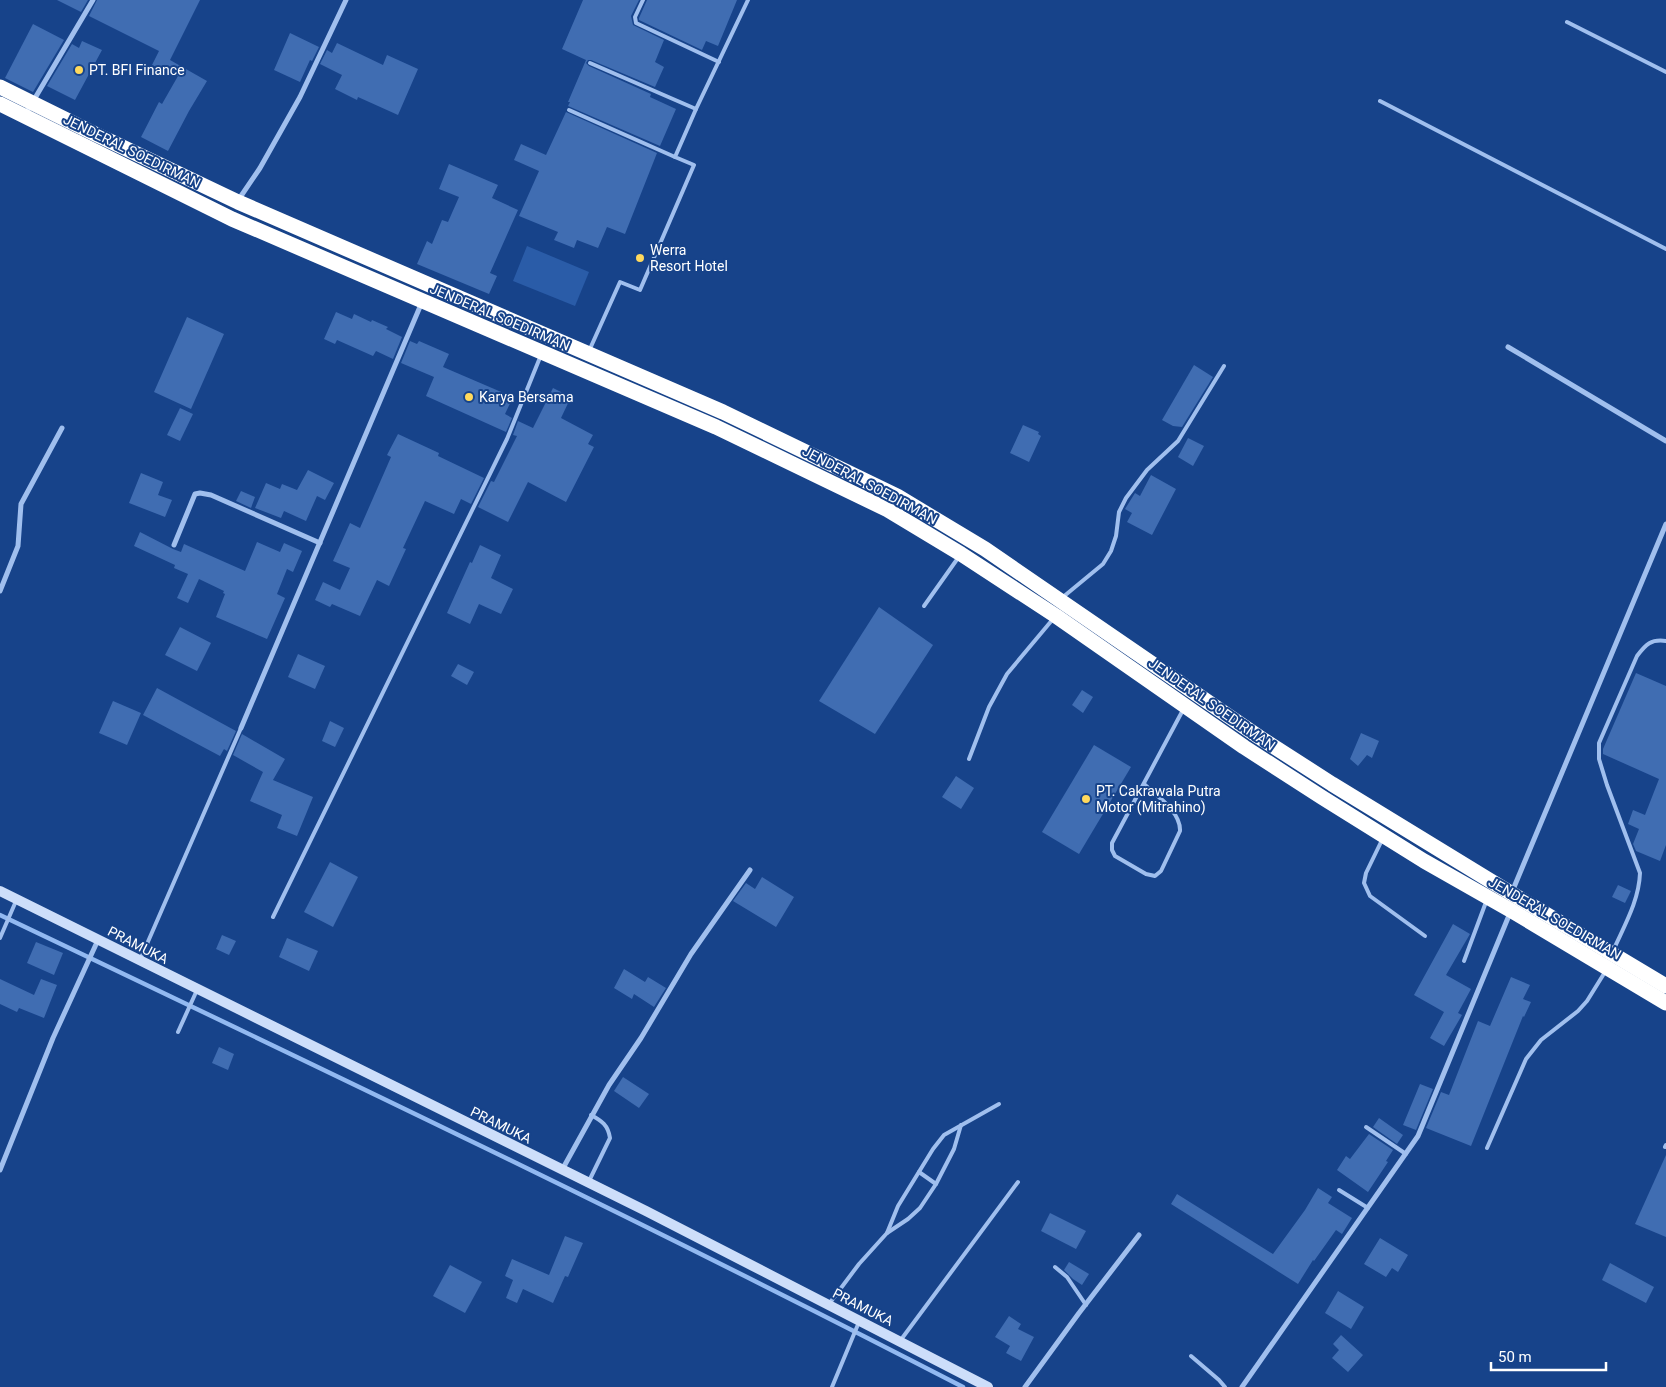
<svg xmlns="http://www.w3.org/2000/svg" width="1666" height="1387" font-family="Roboto,sans-serif">
  <style>
    .green { fill: #2a5ca8 }
    .lines { fill: none; stroke-linecap: round; stroke-linejoin: round }
    .stream { stroke: #92b9f1; stroke-width: 4.5 }
    .building { fill: #406db2 }
    .lane { stroke: #a0bfee; stroke-width: 4 }
    .street { stroke: #a0bfee; stroke-width: 5 }
    .secondary { stroke: #cddefa; stroke-width: 10 }
    .highway { stroke: #fff; stroke-width: 15 }
    .poi-dot { fill: #ffd95d; stroke: #17438a; stroke-width: 2 }
    .labels { text-anchor: middle; dominant-baseline: central; stroke-width: 4; stroke-linejoin: round; paint-order: stroke }
    .poi-label { font-size: 14px; fill: #fff; stroke: #17438a; text-anchor: start }
    .street-label { font-size: 14px; fill: #fff; stroke: #17438a }
  </style>
  <rect width="100%" height="100%" fill="#17438a"/>
  <!-- green -->
  <path class="green" d="M 527,246 L 589,272 L 575,306 L 513,281 Z"/>
  <g class="lines">
    <!-- stream -->
    <path class="stream" d="M 0,915 C 323,1069 646,1223 963,1387"/>
  </g>
  <!-- building -->
  <g class="building">
    <path d="M 57,0 L 88,0 L 81,12 Z"/>
    <path d="M 97,0 L 200,0 L 170,60 L 207,81 L 189,111 L 168,151 L 141,137 L 159,102 L 162,104 L 178,76 L 152,65 L 159,51 L 89,16 Z"/>
    <path d="M 583,0 L 639,0 L 631,16 L 633,25 L 664,40 L 655,62 L 664,67 L 655,87 L 591,60 L 588,60 L 586,63 L 589,66 L 651,94 L 650,97 L 676,109 L 660,146 L 568,106 L 570,102 L 568,102 L 586,60 L 562,49 Z"/>
    <path d="M 647,0 L 737,0 L 718,46 L 706,41 L 702,50 L 639,20 L 639,18 Z"/>
    <path d="M 33,24 L 64,40 L 33,92 L 5,78 Z"/>
    <path d="M 290,33 L 319,47 L 312,61 L 310,60 L 300,82 L 274,70 Z"/>
    <path d="M 82,41 L 102,50 L 75,100 L 47,86 L 72,44 L 79,48 Z"/>
    <path d="M 337,43 L 383,65 L 387,55 L 418,69 L 398,115 L 358,97 L 357,100 L 335,89 L 342,75 L 320,64 L 327,50 L 332,53 Z"/>
    <path d="M 566,112 L 657,153 L 625,234 L 607,227 L 598,248 L 577,240 L 574,248 L 554,240 L 558,232 L 519,216 L 539,171 L 514,160 L 521,144 L 546,155 Z"/>
    <path d="M 449,164 L 498,185 L 492,198 L 518,210 L 490,273 L 497,276 L 489,294 L 417,264 L 427,241 L 432,244 L 442,220 L 448,222 L 459,197 L 439,189 Z"/>
    <path d="M 336,312 L 352,319 L 354,314 L 371,322 L 372,320 L 388,327 L 386,329 L 402,337 L 393,359 L 376,351 L 373,356 L 337,340 L 335,344 L 324,339 Z"/>
    <path d="M 187,317 L 224,334 L 191,409 L 154,392 Z"/>
    <path d="M 410,341 L 417,344 L 419,341 L 449,354 L 443,367 L 513,397 L 505,414 L 512,418 L 506,432 L 426,396 L 434,377 L 401,363 Z"/>
    <path d="M 1194,365 L 1213,377 L 1182,427 L 1173,426 L 1162,420 Z"/>
    <path d="M 553,388 L 571,397 L 561,418 L 593,435 L 588,444 L 594,447 L 566,502 L 528,482 L 508,522 L 478,507 L 491,481 L 494,482 L 517,436 L 513,435 L 518,421 L 533,428 Z"/>
    <path d="M 180,408 L 193,414 L 180,441 L 167,435 Z"/>
    <path d="M 1023,425 L 1039,432 L 1038,434 L 1041,436 L 1029,462 L 1010,453 Z"/>
    <path d="M 398,434 L 439,453 L 438,456 L 484,478 L 471,504 L 461,499 L 454,514 L 425,501 L 403,548 L 406,549 L 389,586 L 377,580 L 360,616 L 332,604 L 330,607 L 315,600 L 323,582 L 340,590 L 350,568 L 333,561 L 350,523 L 360,528 L 391,457 L 387,455 Z"/>
    <path d="M 1188,438 L 1204,446 L 1193,466 L 1178,457 Z"/>
    <path d="M 308,470 L 334,483 L 325,500 L 317,496 L 306,521 L 284,511 L 281,518 L 255,508 L 266,483 L 280,489 L 282,484 L 297,490 Z"/>
    <path d="M 141,473 L 163,482 L 158,495 L 172,500 L 165,517 L 129,503 Z"/>
    <path d="M 1151,475 L 1176,489 L 1152,535 L 1127,522 L 1132,513 L 1125,509 L 1135,493 L 1140,496 Z"/>
    <path d="M 241,491 L 255,497 L 251,508 L 236,501 Z"/>
    <path d="M 140,532 L 173,549 L 181,552 L 184,544 L 245,571 L 257,542 L 280,552 L 284,543 L 302,551 L 293,572 L 287,569 L 277,594 L 285,598 L 267,639 L 216,617 L 225,594 L 223,593 L 224,591 L 199,579 L 188,603 L 177,598 L 188,574 L 174,568 L 175,565 L 134,546 Z"/>
    <path d="M 480,545 L 501,555 L 491,578 L 513,589 L 501,614 L 479,604 L 470,624 L 447,613 L 470,562 L 472,563 Z"/>
    <path d="M 879,607 L 933,645 L 875,734 L 819,701 Z"/>
    <path d="M 180,627 L 211,643 L 197,671 L 165,655 Z"/>
    <path d="M 298,654 L 325,666 L 315,689 L 288,677 Z"/>
    <path d="M 458,664 L 474,672 L 467,685 L 451,676 Z"/>
    <path d="M 1636,673 L 1666,686 L 1666,845 L 1660,861 L 1636,851 L 1633,844 L 1639,829 L 1628,824 L 1633,810 L 1645,815 L 1659,779 L 1603,754 L 1603,749 Z"/>
    <path d="M 157,688 L 236,731 L 227,751 L 224,749 L 220,756 L 143,715 Z"/>
    <path d="M 1082,690 L 1093,697 L 1083,713 L 1072,705 Z"/>
    <path d="M 113,701 L 141,713 L 127,745 L 99,733 Z"/>
    <path d="M 330,721 L 344,728 L 335,747 L 322,741 Z"/>
    <path d="M 1361,733 L 1379,741 L 1372,758 L 1367,755 L 1358,766 L 1350,759 Z"/>
    <path d="M 242,734 L 285,759 L 273,780 L 313,797 L 297,836 L 277,828 L 282,815 L 250,801 L 263,772 L 233,755 Z"/>
    <path d="M 1094,745 L 1131,767 L 1079,854 L 1042,832 Z"/>
    <path d="M 956,776 L 974,788 L 961,809 L 942,797 Z"/>
    <path d="M 330,862 L 358,877 L 333,927 L 304,912 Z"/>
    <path d="M 762,877 L 794,897 L 776,927 L 733,901 L 746,883 L 755,889 Z"/>
    <path d="M 1618,885 L 1631,891 L 1625,903 L 1612,897 Z"/>
    <path d="M 1453,924 L 1470,934 L 1446,975 L 1471,989 L 1458,1013 L 1462,1015 L 1444,1046 L 1430,1038 L 1444,1012 L 1414,995 Z"/>
    <path d="M 222,935 L 236,941 L 229,955 L 216,949 Z"/>
    <path d="M 287,938 L 318,951 L 309,971 L 279,957 Z"/>
    <path d="M 36,942 L 63,953 L 54,975 L 27,963 Z"/>
    <path d="M 624,969 L 645,982 L 648,977 L 666,988 L 654,1007 L 634,994 L 632,999 L 614,988 Z"/>
    <path d="M 1511,977 L 1530,985 L 1523,999 L 1531,1002 L 1524,1017 L 1523,1016 L 1471,1146 L 1426,1128 L 1441,1092 L 1449,1095 L 1478,1021 L 1490,1026 Z"/>
    <path d="M 0,979 L 34,995 L 41,979 L 57,985 L 44,1018 L 19,1008 L 17,1012 L 0,1004 Z"/>
    <path d="M 219,1047 L 234,1054 L 228,1070 L 212,1063 Z"/>
    <path d="M 623,1077 L 649,1094 L 639,1108 L 614,1091 Z"/>
    <path d="M 1420,1084 L 1433,1089 L 1416,1130 L 1403,1125 Z"/>
    <path d="M 1379,1118 L 1403,1135 L 1397,1144 L 1373,1127 Z"/>
    <path d="M 1369,1134 L 1393,1150 L 1386,1161 L 1388,1162 L 1368,1192 L 1337,1170 L 1346,1156 L 1350,1159 Z"/>
    <path d="M 1666,1155 L 1666,1237 L 1635,1224 Z"/>
    <path d="M 1318,1188 L 1332,1197 L 1328,1203 L 1352,1218 L 1342,1234 L 1336,1230 L 1314,1261 L 1313,1260 L 1298,1284 L 1171,1204 L 1177,1194 L 1273,1254 L 1305,1210 Z"/>
    <path d="M 1050,1213 L 1086,1231 L 1076,1249 L 1041,1231 Z"/>
    <path d="M 565,1236 L 583,1243 L 568,1277 L 565,1276 L 553,1303 L 523,1289 L 517,1303 L 506,1298 L 513,1280 L 505,1276 L 512,1259 L 549,1275 Z"/>
    <path d="M 1380,1238 L 1408,1255 L 1398,1272 L 1392,1268 L 1386,1277 L 1364,1264 Z"/>
    <path d="M 1069,1262 L 1089,1274 L 1082,1285 L 1073,1279 L 1064,1270 Z"/>
    <path d="M 1610,1263 L 1654,1287 L 1646,1303 L 1602,1280 Z"/>
    <path d="M 450,1265 L 482,1282 L 465,1313 L 433,1296 Z"/>
    <path d="M 1338,1291 L 1364,1307 L 1351,1329 L 1325,1313 Z"/>
    <path d="M 1009,1316 L 1021,1324 L 1018,1329 L 1034,1337 L 1021,1361 L 1006,1353 L 1010,1346 L 995,1337 Z"/>
    <path d="M 1341,1335 L 1363,1355 L 1348,1372 L 1332,1358 L 1339,1350 L 1333,1344 Z"/>
  </g>
  <g class="lines">
    <!-- lane -->
    <g class="lane">
      <path d="M 643,0 L 635,17 L 636,23 L 719,62"/>
      <path d="M 1567,22 L 1666,72"/>
      <path d="M 590,63 L 696,109"/>
      <path d="M 1380,101 L 1666,249"/>
      <path d="M 569,110 L 675,157"/>
      <path d="M 589,351 L 620,282 L 640,290 L 694,165 L 675,157 L 696,109 L 748,0"/>
      <path d="M 1063,597 L 1103,564 L 1111,551 L 1116,536 L 1119,512 L 1126,498 L 1147,470 L 1178,441 L 1224,366"/>
      <path d="M 924,606 L 958,558"/>
      <path d="M 969,759 L 989,707 L 1007,674 L 1053,619"/>
      <path d="M 1144,784 C 1157,796 1181,812 1180,831 L 1161,871 L 1155,876 L 1146,874 L 1115,856 L 1112,850 L 1112,843 L 1184,708"/>
      <path d="M 1382,840 L 1366,873 L 1364,883 L 1370,896 L 1425,936"/>
      <path d="M 273,917 L 507,439 L 541,355"/>
      <path d="M 0,938 L 16,901"/>
      <path d="M 1613,951 C 1624,926 1639,901 1640,873 L 1607,785 L 1599,759 L 1599,743 L 1637,656 C 1646,644 1651,639 1666,641"/>
      <path d="M 140,960 L 241,728"/>
      <path d="M 1464,961 L 1486,902"/>
      <path d="M 178,1032 L 197,990"/>
      <path d="M 1366,1127 L 1406,1154"/>
      <path d="M 1665,1147 L 1666,1145"/>
      <path d="M 1487,1148 L 1526,1059 L 1541,1040 L 1578,1011 L 1587,1001 L 1605,972"/>
      <path d="M 919,1172 L 936,1184"/>
      <path d="M 589,1181 L 610,1138 C 608,1125 602,1121 591,1115"/>
      <path d="M 1339,1190 L 1368,1208"/>
      <path d="M 887,1233 L 898,1206 L 933,1149 L 944,1135 L 999,1104"/>
      <path d="M 1055,1267 L 1067,1277 L 1086,1305"/>
      <path d="M 829,1304 L 859,1264 L 887,1233 L 908,1219 L 920,1208 L 936,1184 L 954,1149 L 961,1125"/>
      <path d="M 900,1341 L 1018,1182"/>
      <path d="M 1191,1356 L 1219,1380 L 1225,1387"/>
      <path d="M 832,1387 L 859,1322"/>
    </g>
    <!-- street -->
    <g class="street">
      <path d="M 25,115 L 93,0"/>
      <path d="M 239,199 L 260,168 L 300,97 L 346,0"/>
      <path d="M 1508,347 L 1666,441"/>
      <path d="M 174,545 L 195,494 L 200,493 L 211,495 L 320,543"/>
      <path d="M 0,591 L 18,546 L 21,504 L 62,428"/>
      <path d="M 241,728 L 422,302"/>
      <path d="M 1512,892 L 1666,524"/>
      <path d="M 0,1170 L 53,1038 L 98,940"/>
      <path d="M 562,1170 L 609,1085 L 641,1038 L 691,954 L 750,870"/>
      <path d="M 1025,1387 L 1079,1313 L 1139,1235"/>
      <path d="M 1242,1387 L 1418,1136 L 1510,913"/>
    </g>
    <!-- secondary -->
    <path class="secondary" d="M 0,891 L 646,1211 L 988,1387"/>
    <!-- highway -->
    <g class="highway">
      <path d="M 0,87 L 95,134 L 238,202 L 723,412 L 897,496 L 985,549 L 1259,737 L 1332,784 L 1489,880 L 1666,986"/>
      <path d="M 0,104 L 232,219 L 716,427 L 888,510 L 961,554 L 1056,616 L 1244,747 L 1323,798 L 1424,861 L 1512,911 L 1666,1003"/>
    </g>
  </g>
  <!-- markers -->
  <g class="poi-dot">
    <circle cx="79" cy="70" r="5"/>
    <circle cx="640" cy="258" r="5"/>
    <circle cx="469" cy="397" r="5"/>
    <circle cx="1086" cy="799" r="5"/>
  </g>
  <g class="labels">
    <!-- poi labels -->
    <g class="poi-label">
      <text x="89" y="70">PT. BFI Finance</text>
      <text x="650" y="250">Werra<tspan x="650" dy="16">Resort Hotel</tspan></text>
      <text x="479" y="397">Karya Bersama</text>
      <text x="1096" y="791">PT. Cakrawala Putra<tspan x="1096" dy="16">Motor (Mitrahino)</tspan></text>
    </g>
    <!-- street labels -->
    <g class="street-label">
      <text transform="translate(132 151) rotate(26)">JENDERAL SOEDIRMAN</text>
      <text transform="translate(500 317) rotate(23)">JENDERAL SOEDIRMAN</text>
      <text transform="translate(870 485) rotate(28)">JENDERAL SOEDIRMAN</text>
      <text transform="translate(1212 704) rotate(35)">JENDERAL SOEDIRMAN</text>
      <text transform="translate(1555 918) rotate(30)">JENDERAL SOEDIRMAN</text>
      <text transform="translate(138 945) rotate(27)">PRAMUKA</text>
      <text transform="translate(501 1125) rotate(26)">PRAMUKA</text>
      <text transform="translate(863 1307) rotate(27)">PRAMUKA</text>
    </g>
  </g>
  <!-- scale -->
  <path d="M1491 1362v8h115v-8" fill="none" stroke="#ffffff" stroke-width="2.5"/>
  <text x="1498" y="1362" font-size="15" fill="#ffffff" stroke="#17438a" stroke-width="4" paint-order="stroke">50 m</text>
</svg>
